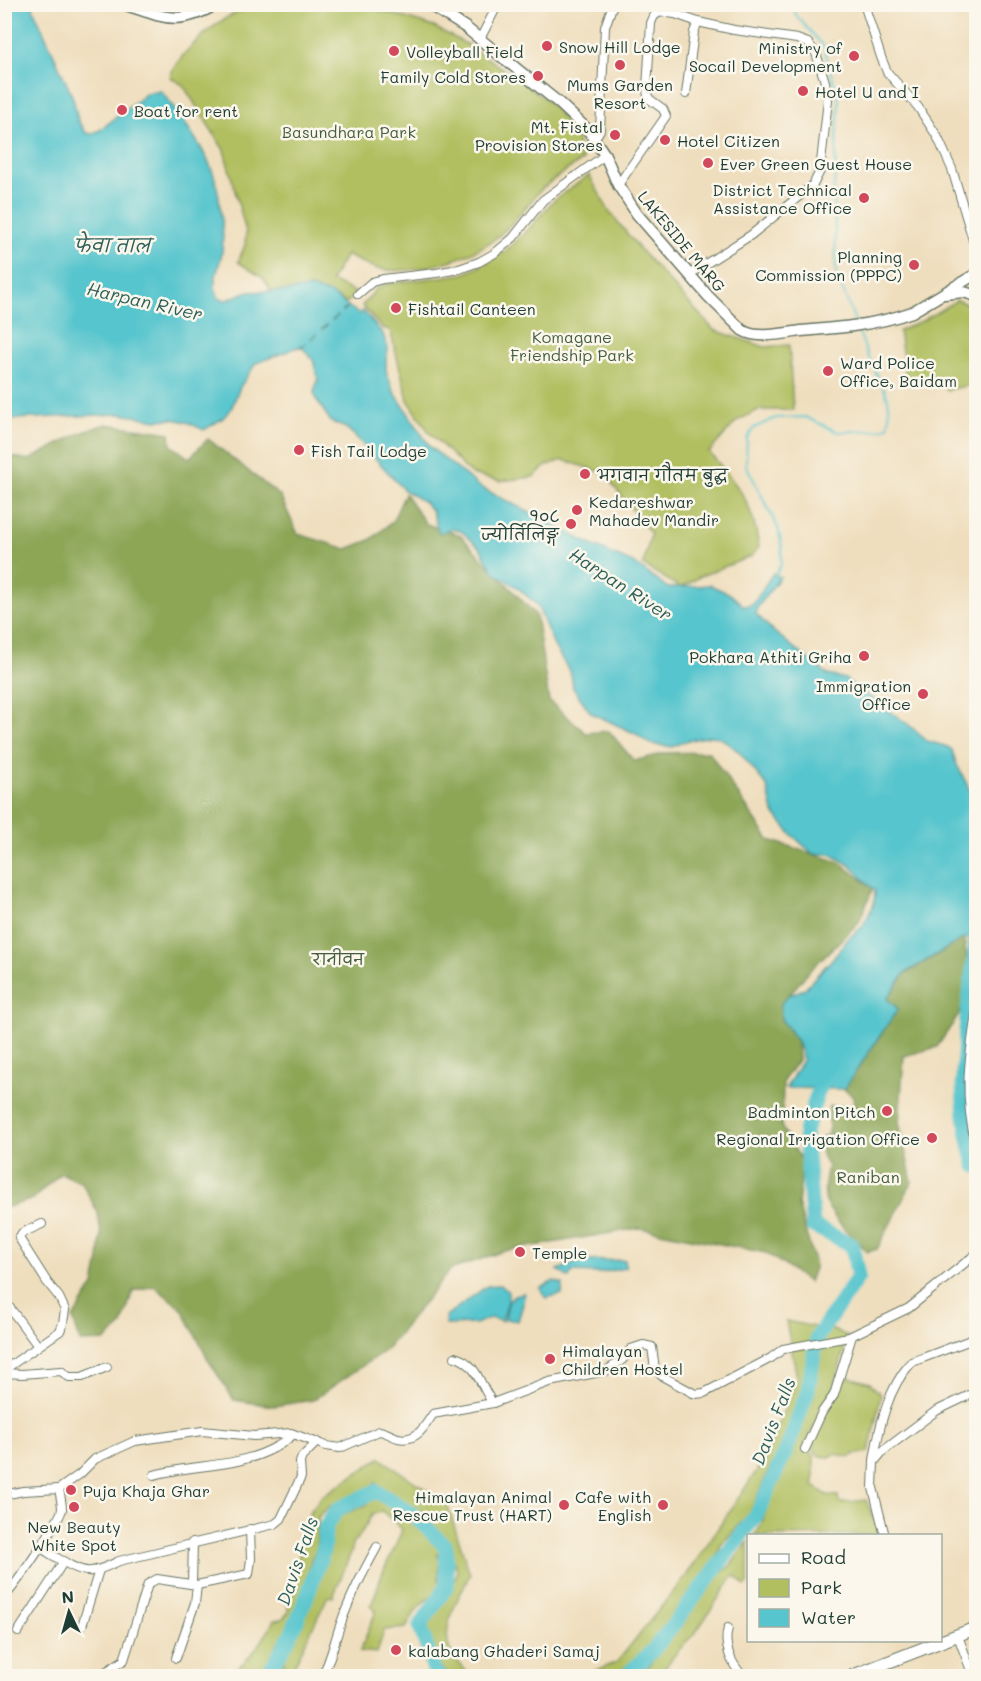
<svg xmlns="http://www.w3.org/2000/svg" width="981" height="1681" font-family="Mali,'Playpen Sans Deva',sans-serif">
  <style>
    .green { fill: #b1bf61; stroke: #687e4a; stroke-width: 1.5 }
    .forest { fill: #8ca657; stroke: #567246; stroke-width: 1.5 }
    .water { fill: #57c5cd; stroke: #3b8180; stroke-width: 1.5 }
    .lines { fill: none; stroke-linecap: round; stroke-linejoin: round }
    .stream { stroke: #57c5cd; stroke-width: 2 }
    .river { stroke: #57c5cd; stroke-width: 15 }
    .ferry { stroke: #2d5f5a; stroke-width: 1.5; stroke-dasharray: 8 6; stroke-linecap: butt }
    .minor-casing { stroke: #687564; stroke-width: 10 }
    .major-casing { stroke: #687564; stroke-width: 13 }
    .highway-casing { stroke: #687564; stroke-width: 14 }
    .minor { stroke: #fff; stroke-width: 8 }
    .major { stroke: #fff; stroke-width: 10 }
    .highway { stroke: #fff; stroke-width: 12 }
    .poi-dot { fill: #d1495b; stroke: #fbf7ec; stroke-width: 2 }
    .labels { text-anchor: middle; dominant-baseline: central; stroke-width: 5; stroke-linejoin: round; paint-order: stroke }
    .poi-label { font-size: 16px; fill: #1f3d34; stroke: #fbf7ec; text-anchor: start }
    .park-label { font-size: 16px; fill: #445e3f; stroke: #fbf7ec }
    .street-label { font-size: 16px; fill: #1f3d34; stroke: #fbf7ec }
    .water-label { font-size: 18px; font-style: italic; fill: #2d5f5a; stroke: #fbf7ec }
  </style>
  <rect width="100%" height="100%" fill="#fbf7ec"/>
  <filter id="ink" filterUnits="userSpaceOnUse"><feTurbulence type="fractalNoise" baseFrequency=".0167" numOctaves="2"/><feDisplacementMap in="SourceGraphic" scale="12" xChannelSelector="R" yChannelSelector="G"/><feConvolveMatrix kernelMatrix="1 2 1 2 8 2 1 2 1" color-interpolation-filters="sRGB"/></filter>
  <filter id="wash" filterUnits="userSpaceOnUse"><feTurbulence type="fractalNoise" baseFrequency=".008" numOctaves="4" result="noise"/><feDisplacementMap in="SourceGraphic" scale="24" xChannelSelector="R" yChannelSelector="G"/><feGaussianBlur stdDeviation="1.35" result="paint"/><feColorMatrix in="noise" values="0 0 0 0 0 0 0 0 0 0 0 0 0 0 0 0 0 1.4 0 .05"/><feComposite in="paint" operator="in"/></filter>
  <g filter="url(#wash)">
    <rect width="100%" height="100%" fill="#efdebd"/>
    <!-- green -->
    <g class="green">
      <path d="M 258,4 L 351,4 L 386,12 L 434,27 L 470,46 L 547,100 L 574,131 L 583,160 C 568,169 552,179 539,192 C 526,206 516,221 502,233 C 476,257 415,276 380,269 C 369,267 357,260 346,255 L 331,281 L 358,294 L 346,303 L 331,294 L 272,292 L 263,278 L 238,262 L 245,245 L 246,232 L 224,150 L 183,85 L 170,77 C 175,58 210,27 228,17 C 237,12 248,8 258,4 Z"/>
      <path d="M 589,175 L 609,211 L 642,252 L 714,330 L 765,347 L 789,345 L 793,410 L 758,410 L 737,421 L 709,452 C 739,487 752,500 759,547 L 752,556 L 701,576 L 681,588 L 643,565 L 651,534 L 604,473 L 563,460 L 546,466 L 533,477 L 500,481 L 471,474 L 429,432 L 408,400 L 390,330 L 382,328 L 362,306 L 377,288 L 386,284 L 463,274 L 477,268 L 504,252 L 527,231 L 552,202 Z"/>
      <path d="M 957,300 L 976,308 L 976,384 L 946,390 L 943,378 L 907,384 L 899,331 L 922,321 Z"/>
      <path d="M 786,1321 L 815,1327 L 807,1388 L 784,1445 L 768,1472 L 750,1513 L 721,1545 L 712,1567 L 701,1579 L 660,1632 L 655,1643 L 633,1667 L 616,1676 L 582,1676 L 617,1662 L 686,1576 L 766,1457 L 797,1377 Z"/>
      <path d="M 825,1327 L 848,1336 L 832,1393 L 805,1444 L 814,1456 L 814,1486 L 827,1495 L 838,1496 L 841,1503 L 866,1500 L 881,1535 L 754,1536 L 760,1528 L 778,1475 L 808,1399 L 819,1338 Z"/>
      <path d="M 845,1376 L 870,1383 L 881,1395 L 869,1452 L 852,1455 L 851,1457 L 835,1454 L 830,1457 L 818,1456 L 812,1448 C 817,1422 836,1401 845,1376 Z"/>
      <path d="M 380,1458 L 447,1504 L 470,1574 C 460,1596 440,1626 450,1650 C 454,1659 464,1668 470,1676 L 450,1676 L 432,1660 L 424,1628 L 451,1588 L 458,1571 L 438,1530 L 420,1511 L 391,1496 L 376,1483 L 345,1502 L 329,1507 L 318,1517 L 316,1550 L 311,1559 L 307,1581 L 299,1599 L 293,1626 L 277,1644 L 265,1676 L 232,1676 L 230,1674 C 250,1659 263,1643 274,1620 L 282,1619 L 288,1613 L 288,1601 L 293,1590 L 301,1541 L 306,1529 L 310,1511 L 322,1496 Z"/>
      <path d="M 377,1495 L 405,1515 L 411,1515 L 430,1532 L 437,1543 L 442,1545 L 443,1549 L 437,1555 L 441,1562 L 439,1566 L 439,1581 L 443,1582 L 443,1587 L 439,1589 C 431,1598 433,1595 424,1602 C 416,1608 411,1619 406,1628 L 384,1630 L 377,1653 L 360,1651 L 376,1611 L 370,1606 C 377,1594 378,1582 384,1570 C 390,1556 398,1544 402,1529 L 382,1511 L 372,1515 L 358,1538 L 352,1543 L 352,1550 L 333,1597 L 328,1596 L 289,1676 L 271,1676 L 276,1665 L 285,1663 L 283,1651 L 297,1633 L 310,1593 L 320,1579 L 327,1557 L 333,1522 L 339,1516 L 366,1505 L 372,1497 Z"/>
      <path d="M 748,1542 L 748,1584 L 745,1586 L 734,1575 L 694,1635 C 682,1643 668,1664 659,1676 L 633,1676 L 648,1667 L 661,1648 L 664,1639 L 686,1618 L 714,1578 L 730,1566 Z"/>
    </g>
    <!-- forest -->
    <g class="forest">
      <path d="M 105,424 L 170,433 L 171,445 L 189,458 L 208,439 L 280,496 L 298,534 L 347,549 L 370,540 L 392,522 L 405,494 L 426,524 L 460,535 L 536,615 L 549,701 L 586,733 L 609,731 L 634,761 L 665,753 L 709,752 L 769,840 L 839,862 L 873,888 L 859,922 L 808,972 L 781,1005 L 781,1020 L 797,1041 L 798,1060 L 783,1081 L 782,1128 L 803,1163 L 798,1204 L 815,1265 L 809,1282 L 766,1253 L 640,1228 L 504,1251 L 450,1270 L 387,1349 L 313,1400 L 273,1406 L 234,1400 L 209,1361 L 182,1309 L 154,1286 L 133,1291 L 122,1325 L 105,1341 L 80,1342 L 73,1318 L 94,1285 L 99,1260 L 101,1234 L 98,1213 L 82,1183 L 61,1173 L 33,1199 L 5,1208 L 5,455 L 29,460 L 78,434 Z"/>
      <path d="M 964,938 L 969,976 L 960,1013 L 937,1047 L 904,1056 L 899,1122 L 912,1182 L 877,1249 L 867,1252 C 854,1238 835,1222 827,1204 C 822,1194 826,1176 828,1166 C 820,1156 821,1149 823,1136 L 829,1135 L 829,1106 L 854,1106 L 853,1096 L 844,1089 L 898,1009 L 887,999 L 905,974 Z"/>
    </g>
    <!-- water -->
    <g class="water">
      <path d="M 4,5 L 34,5 L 33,8 L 73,98 L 78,121 L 86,133 L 92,134 L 100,130 L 147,93 L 161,91 C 177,111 205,149 213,173 C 219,188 220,207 222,223 C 223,232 223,242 222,251 C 221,266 208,285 220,299 L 227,300 L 246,292 L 287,291 L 310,288 L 331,294 L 359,314 L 363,311 L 383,334 L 388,349 L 386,360 L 386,371 L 393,390 L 430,447 L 480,487 L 594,546 L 635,564 L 668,588 L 710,585 L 730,594 L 744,606 L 753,604 L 773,573 L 780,577 L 757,608 L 756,614 L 773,631 L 828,675 L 845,679 L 909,725 L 927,741 L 948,747 L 952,750 L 956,763 L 976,802 L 976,940 L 964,938 L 905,973 L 887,999 L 898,1009 L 844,1089 L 786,1088 L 803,1059 L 797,1041 L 781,1019 L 781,1004 L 787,996 L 804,989 L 837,954 L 849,938 L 862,927 L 874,904 L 875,891 L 851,866 L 831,854 L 813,854 L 791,834 L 773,812 L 767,786 L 740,753 L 728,743 L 719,737 L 711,736 L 685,741 L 672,747 L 650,744 L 636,734 L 591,713 L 573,688 L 571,674 L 554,646 L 537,605 L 518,588 L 494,572 L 480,548 L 461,531 L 452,529 L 439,533 L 432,511 L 424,502 L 404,490 L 355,436 L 346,428 L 331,422 L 316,399 L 314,392 L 318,379 L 313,360 L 301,346 L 256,363 L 240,387 L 231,409 L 222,419 L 204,430 L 187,422 L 173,419 L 157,420 L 121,414 L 13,419 L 5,416 Z"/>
      <path d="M 625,1260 L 625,1268 L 601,1273 L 572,1272 L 569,1278 L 558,1270 L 580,1261 Z"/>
      <path d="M 554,1281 L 563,1284 L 562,1294 L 546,1298 L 540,1288 Z"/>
      <path d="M 500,1285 L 508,1291 L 508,1301 L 502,1321 L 489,1318 L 476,1324 L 445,1325 L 446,1316 L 487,1286 Z"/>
      <path d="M 524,1293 L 523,1304 L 518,1321 L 505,1319 L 508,1303 L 514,1295 Z"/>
    </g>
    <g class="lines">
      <!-- stream -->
      <g class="stream">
        <path d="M 794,4 L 795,14 L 824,47 L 839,101 L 834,189 L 836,273 L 855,321"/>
        <path d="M 776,575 L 781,564 L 782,547 L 778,528 L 746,465 L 747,438 L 754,428 L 776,418 L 805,417 L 838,432 L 879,430 L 888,427 C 893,396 883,390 872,364 C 866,353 862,341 858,329"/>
      </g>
      <!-- river -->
      <g class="river">
        <path d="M 976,940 C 969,1018 951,1090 976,1166"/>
        <path d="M 266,1676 L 290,1637 L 309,1591 L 323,1551 L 326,1526 L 338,1509 L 376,1491 L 414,1515 L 446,1547 L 447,1586 L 420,1626 L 435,1673 L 439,1676"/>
        <path d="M 626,1676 L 653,1650 L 680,1616 L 757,1514 L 789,1444 L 808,1390 L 817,1337 L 858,1277 L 852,1245 L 813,1226 L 805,1132 L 825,1070"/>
      </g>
      <!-- ferry -->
      <path class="ferry" d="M 300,348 L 349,306"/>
    </g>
  </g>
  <g filter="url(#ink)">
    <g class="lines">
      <!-- minor casing -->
      <g class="minor-casing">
        <g id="minor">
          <path d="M 864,4 L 881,57 L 887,72 L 918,107 L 937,136 L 952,169 L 976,250"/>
          <path d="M 660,12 L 675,14 L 698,22 L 734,30 L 797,39 L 808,43 L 816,53 L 825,82 L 828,100 L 820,171 L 813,185 L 751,235 L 690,274"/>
          <path d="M 480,39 L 498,4"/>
          <path d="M 686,94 L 694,32 L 698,22"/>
          <path d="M 595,138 L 600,130 L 605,27 L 613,4"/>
          <path d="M 618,185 L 666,116 L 663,109 L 648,98 L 647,88 L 651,23 L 654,16 L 660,12"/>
          <path d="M 358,294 L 372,282 L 383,279 L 436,273 L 459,269 L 479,262 L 495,253 L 513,238 L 543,200 L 605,155"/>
          <path d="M 976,1014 C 968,1064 964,1096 976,1147"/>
          <path d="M 4,1300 L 38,1346"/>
          <path d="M 455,1357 C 478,1363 480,1387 493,1403"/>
          <path d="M 4,1370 L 60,1331 L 63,1323 L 65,1310 L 59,1297 L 47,1282 L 19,1238 L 22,1233 L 42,1224"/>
          <path d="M 4,1373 L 22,1374 L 61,1371 L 69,1377 L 82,1377 L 107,1367"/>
          <path d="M 805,1449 L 822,1412 L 834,1395 L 852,1336"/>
          <path d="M 874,1460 C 879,1427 888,1387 912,1362 L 976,1338"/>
          <path d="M 154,1475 C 193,1464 237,1468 274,1448 C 281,1445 287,1439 293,1435"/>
          <path d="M 59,1489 L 80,1474 L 95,1459 L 135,1441 L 202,1431 L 254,1436 L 291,1433 L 326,1446 L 340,1448 L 379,1431 C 387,1432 391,1436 398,1438 C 417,1442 424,1427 433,1414 L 493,1403 L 549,1382 L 606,1371 L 622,1360 L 631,1349 L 643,1345 L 652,1347 L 655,1369 L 662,1376 L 695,1394 L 704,1393 L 771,1358 L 783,1349 L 849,1337 L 909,1308 L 976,1254"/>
          <path d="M 4,1495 L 23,1491 L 59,1489"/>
          <path d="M 885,1536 L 873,1488 L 874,1462 L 883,1451 L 936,1411 L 976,1392"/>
          <path d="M 39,1547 C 52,1554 77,1573 91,1571 C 101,1570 110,1565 119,1561 L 275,1524 L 281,1519 L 301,1477 L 300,1462 L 302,1457 L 317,1442"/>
          <path d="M 192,1584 L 193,1542"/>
          <path d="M 4,1597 C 14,1588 61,1519 62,1509 C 62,1503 60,1495 59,1489"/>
          <path d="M 82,1626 L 99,1570"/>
          <path d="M 728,1628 C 723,1645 731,1664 743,1676"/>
          <path d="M 18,1632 L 64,1561"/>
          <path d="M 958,1636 L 973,1676"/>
          <path d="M 176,1658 L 195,1603 L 197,1585"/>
          <path d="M 351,1675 L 351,1676"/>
          <path d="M 99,1676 L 124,1660 L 148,1584 L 157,1579 L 197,1585 L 249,1574 L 251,1559 L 250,1529"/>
          <path d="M 322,1676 C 331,1660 334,1642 341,1623 C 350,1597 363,1572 377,1547"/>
        </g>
      </g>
      <!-- major casing -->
      <g class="major-casing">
        <g id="major">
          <path d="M 123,4 C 163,17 177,27 217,4"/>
          <path d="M 428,4 L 465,27 L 559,103 L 588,130 L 605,155 L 618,185 L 637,214 L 708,296 L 742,330 C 747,333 753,335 759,335 C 773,336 788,333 801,331 C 839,328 876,325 912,312 L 976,274"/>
          <path d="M 944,294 L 964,292 L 976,296"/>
        </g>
      </g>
      <!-- highway casing -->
      <g class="highway-casing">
        <path id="highway" d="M 852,1676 L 976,1628"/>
      </g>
      <!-- minor -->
      <use href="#minor" class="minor"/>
      <!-- major -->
      <use href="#major" class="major"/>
      <!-- highway -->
      <use href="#highway" class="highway"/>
    </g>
  </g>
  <!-- markers -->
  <g class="poi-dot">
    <circle cx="547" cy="46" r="6"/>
    <circle cx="394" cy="51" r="6"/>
    <circle cx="854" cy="56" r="6"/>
    <circle cx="620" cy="65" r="6"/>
    <circle cx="538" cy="76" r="6"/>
    <circle cx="803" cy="91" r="6"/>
    <circle cx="122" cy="110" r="6"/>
    <circle cx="615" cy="135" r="6"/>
    <circle cx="665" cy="140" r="6"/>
    <circle cx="708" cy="163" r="6"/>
    <circle cx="864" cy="198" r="6"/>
    <circle cx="914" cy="265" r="6"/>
    <circle cx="396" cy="308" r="6"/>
    <circle cx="828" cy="371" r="6"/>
    <circle cx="299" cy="450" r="6"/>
    <circle cx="585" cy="474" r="6"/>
    <circle cx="577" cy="510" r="6"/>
    <circle cx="571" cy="524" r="6"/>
    <circle cx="864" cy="656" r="6"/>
    <circle cx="923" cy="694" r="6"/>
    <circle cx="887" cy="1111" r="6"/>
    <circle cx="932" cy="1138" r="6"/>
    <circle cx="520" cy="1252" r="6"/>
    <circle cx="550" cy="1359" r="6"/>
    <circle cx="71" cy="1490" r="6"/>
    <circle cx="564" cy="1505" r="6"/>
    <circle cx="663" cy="1505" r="6"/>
    <circle cx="74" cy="1507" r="6"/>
    <circle cx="396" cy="1650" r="6"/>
  </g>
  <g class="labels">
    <!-- poi labels -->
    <g class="poi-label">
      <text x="559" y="46">Snow Hill Lodge</text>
      <text x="842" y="47" text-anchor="end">Ministry of<tspan x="842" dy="18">Socail Development</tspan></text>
      <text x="406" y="51">Volleyball Field</text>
      <text x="526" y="76" text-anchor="end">Family Cold Stores</text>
      <text x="620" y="84" text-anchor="middle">Mums Garden<tspan x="620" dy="18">Resort</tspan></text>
      <text x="815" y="91">Hotel U and I</text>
      <text x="134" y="110">Boat for rent</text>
      <text x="603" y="126" text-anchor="end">Mt. Fistal<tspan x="603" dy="18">Provision Stores</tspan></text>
      <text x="677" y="140">Hotel Citizen</text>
      <text x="720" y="163">Ever Green Guest House</text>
      <text x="852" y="189" text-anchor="end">District Technical<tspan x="852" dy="18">Assistance Office</tspan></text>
      <text x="902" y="256" text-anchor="end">Planning<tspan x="902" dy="18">Commission (PPPC)</tspan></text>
      <text x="408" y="308">Fishtail Canteen</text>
      <text x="840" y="362">Ward Police<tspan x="840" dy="18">Office, Baidam</tspan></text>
      <text x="311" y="450">Fish Tail Lodge</text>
      <text x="597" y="474">भगवान गौतम बुद्ध</text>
      <text x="589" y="501">Kedareshwar<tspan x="589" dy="18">Mahadev Mandir</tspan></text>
      <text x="559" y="515" text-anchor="end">१०८<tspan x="559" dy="18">ज्योर्तिलिङ्ग</tspan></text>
      <text x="852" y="656" text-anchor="end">Pokhara Athiti Griha</text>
      <text x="911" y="685" text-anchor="end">Immigration<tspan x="911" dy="18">Office</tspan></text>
      <text x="875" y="1111" text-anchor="end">Badminton Pitch</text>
      <text x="920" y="1138" text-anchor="end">Regional Irrigation Office</text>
      <text x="532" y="1252">Temple</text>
      <text x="562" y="1350">Himalayan<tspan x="562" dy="18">Children Hostel</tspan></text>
      <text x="83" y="1490">Puja Khaja Ghar</text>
      <text x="552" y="1496" text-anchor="end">Himalayan Animal<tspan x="552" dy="18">Rescue Trust (HART)</tspan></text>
      <text x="651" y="1496" text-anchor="end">Cafe with<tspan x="651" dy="18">English</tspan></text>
      <text x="74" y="1526" text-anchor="middle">New Beauty<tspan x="74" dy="18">White Spot</tspan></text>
      <text x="408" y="1650">kalabang Ghaderi Samaj</text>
    </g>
    <!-- park labels -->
    <g class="park-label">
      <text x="349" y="131">Basundhara Park</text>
      <text x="572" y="336">Komagane<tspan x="572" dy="18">Friendship Park</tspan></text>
      <text x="338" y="958">रानीवन</text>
      <text x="868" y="1176">Raniban</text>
    </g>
    <!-- street labels -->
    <g class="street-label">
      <text transform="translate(682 241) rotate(50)">LAKESIDE MARG</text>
    </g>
    <!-- water labels -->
    <g class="water-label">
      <text x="112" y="245">फेवा ताल</text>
      <text transform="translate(145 301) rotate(13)">Harpan River</text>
      <text transform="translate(621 584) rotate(33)">Harpan River</text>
      <text transform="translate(773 1421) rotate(-69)">Davis Falls</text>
      <text transform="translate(297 1561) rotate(-71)">Davis Falls</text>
    </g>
  </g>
  <!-- margin -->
  <rect width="981" height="1681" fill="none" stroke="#fbf7ec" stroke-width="24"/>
  <!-- legend -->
  <rect x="747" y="1534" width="195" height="108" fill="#fbf7ec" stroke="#a3ada2" stroke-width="1.5"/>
  <rect x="759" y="1554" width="30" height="9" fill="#ffffff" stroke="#a3ada2" stroke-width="1.5"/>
  <text x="801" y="1564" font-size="18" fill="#1f3d34">Road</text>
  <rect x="759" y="1579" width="30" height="18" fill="#b1bf61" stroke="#a3ada2" stroke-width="1.5"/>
  <text x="801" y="1594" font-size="18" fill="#1f3d34">Park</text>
  <rect x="759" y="1609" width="30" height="18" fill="#57c5cd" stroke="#a3ada2" stroke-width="1.5"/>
  <text x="801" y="1624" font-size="18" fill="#1f3d34">Water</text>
  <!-- north arrow -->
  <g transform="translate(69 1612) rotate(355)" stroke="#fbf7ec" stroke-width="4.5" paint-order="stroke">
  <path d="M0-4.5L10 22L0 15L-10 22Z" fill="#1f3d34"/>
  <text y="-9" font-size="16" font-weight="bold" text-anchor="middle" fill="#1f3d34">N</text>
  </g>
</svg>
